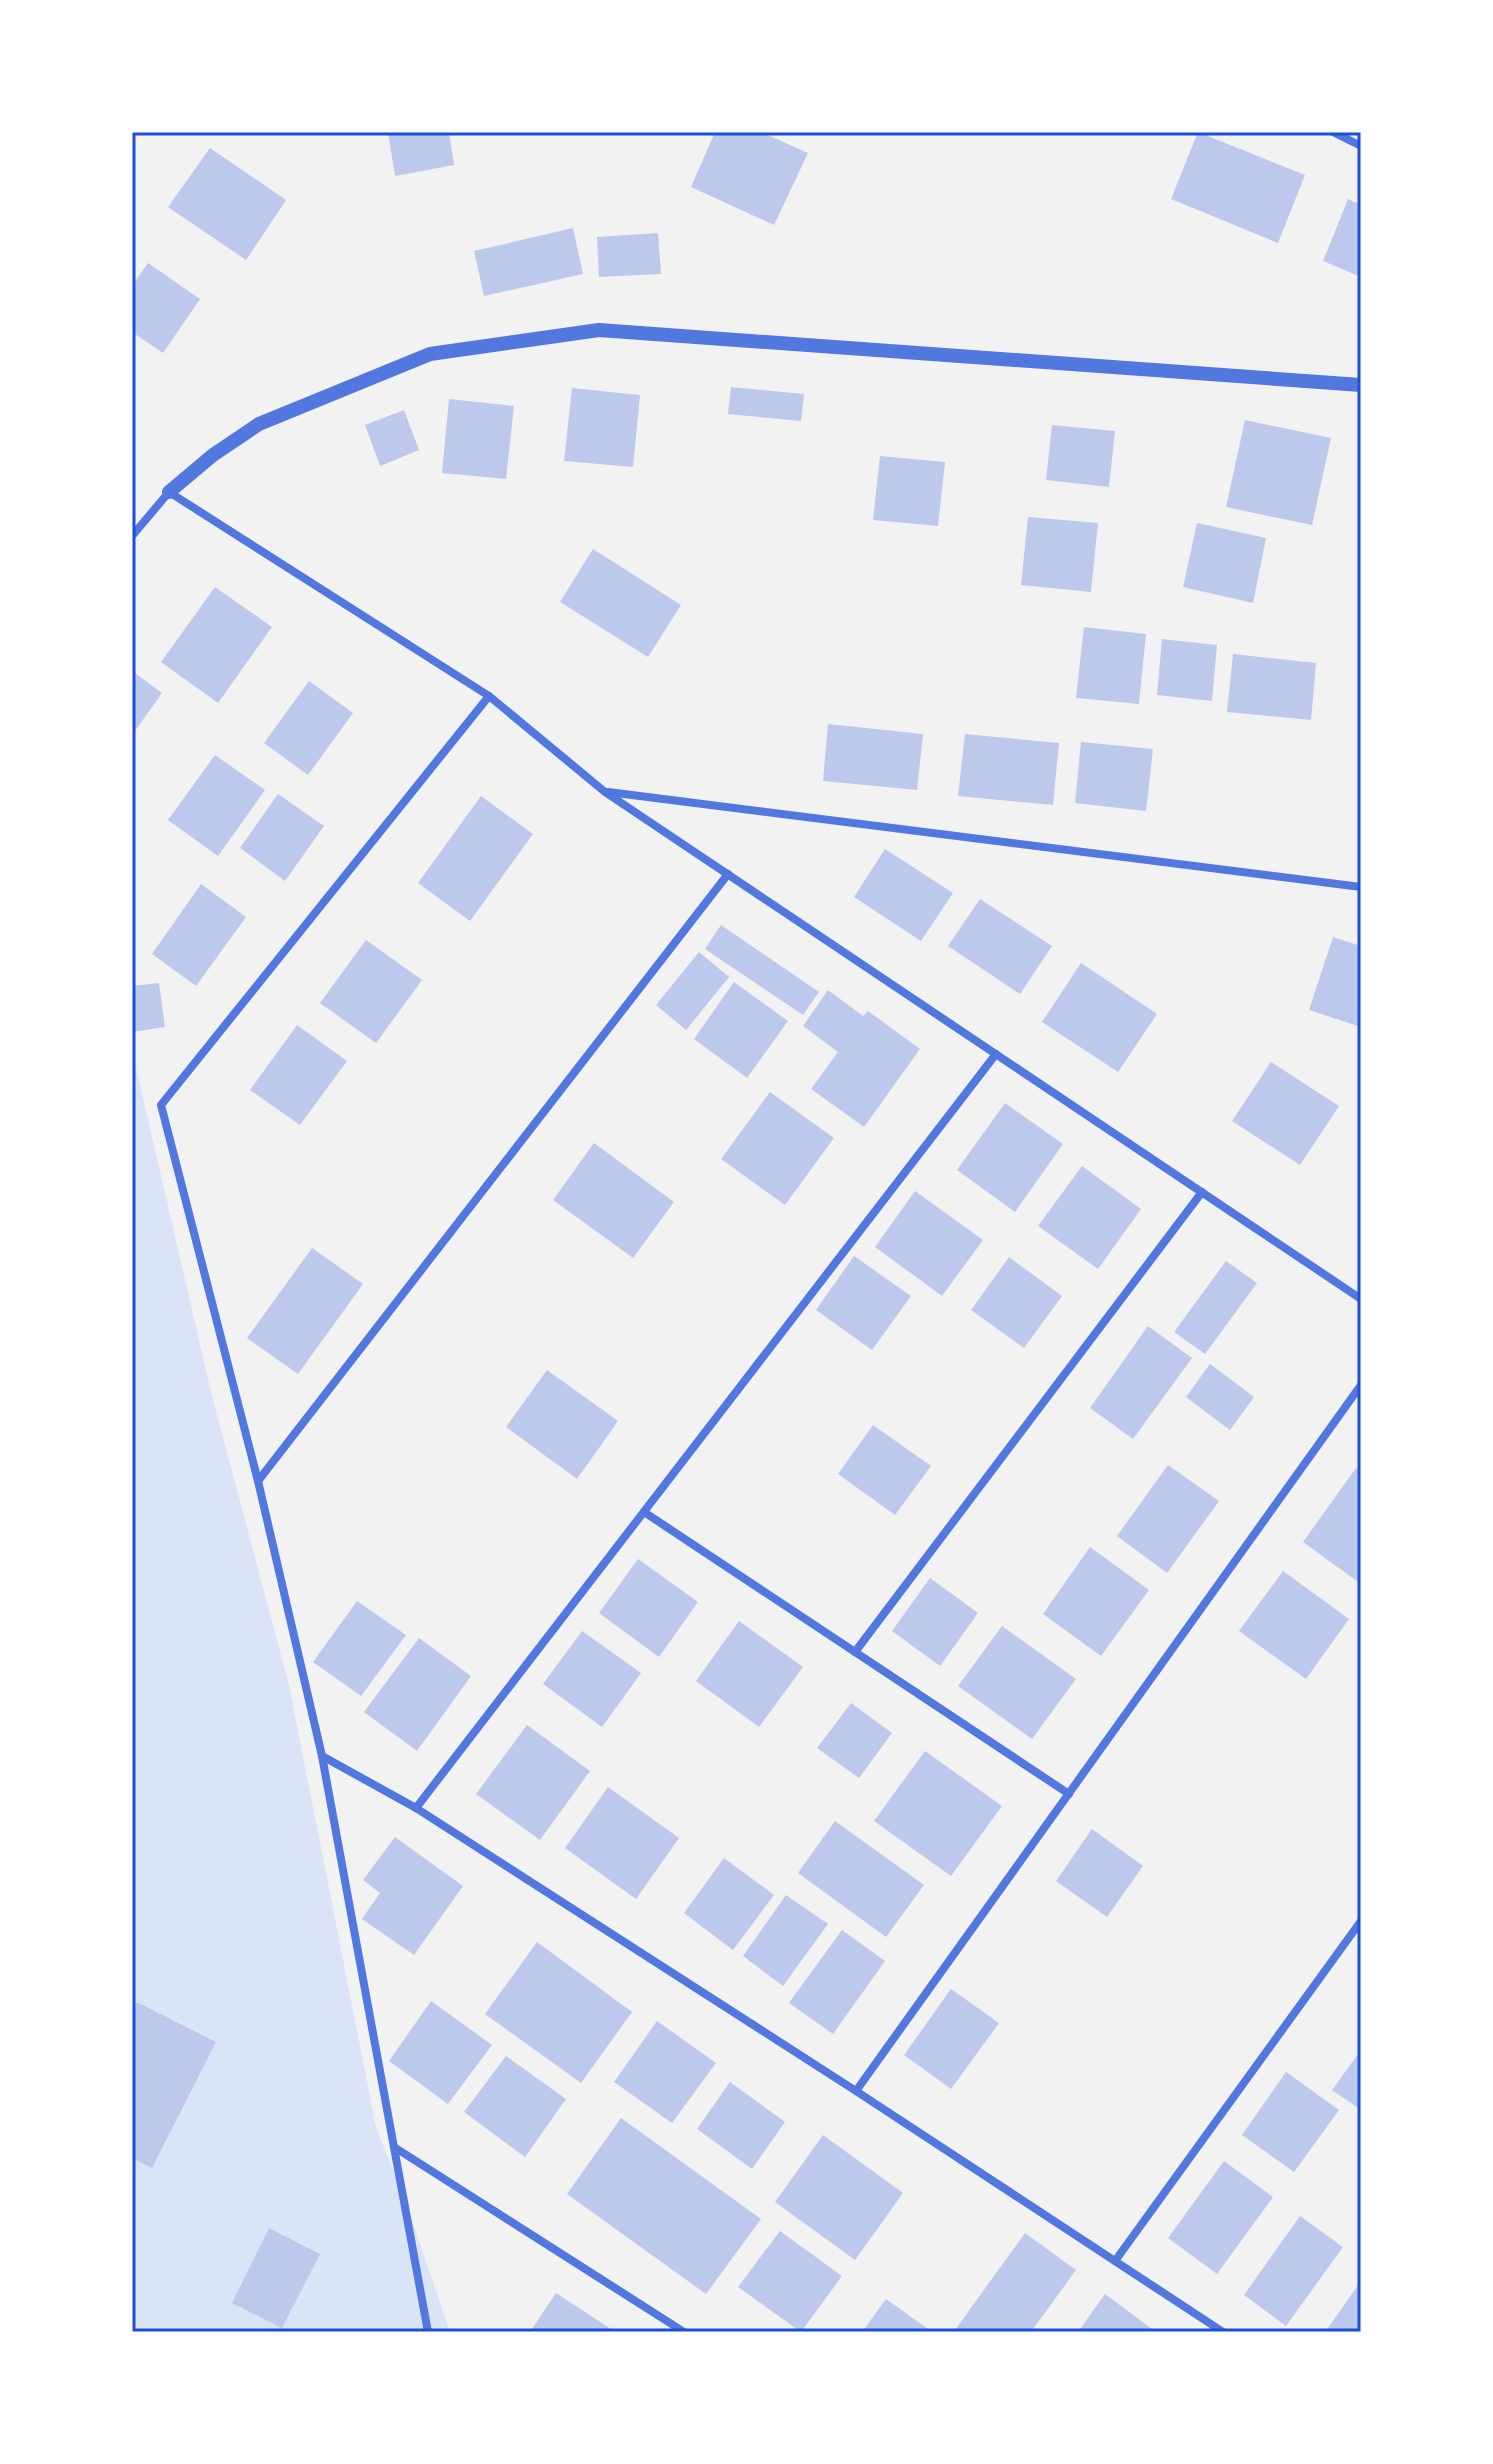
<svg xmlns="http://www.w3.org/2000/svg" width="1493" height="2464" font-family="'PT Serif',serif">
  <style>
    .green { fill: #dbe4f7 }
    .building { fill: #bdc9ec }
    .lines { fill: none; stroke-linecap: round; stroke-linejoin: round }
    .minor { stroke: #5277de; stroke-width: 8 }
    .tertiary { stroke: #5277de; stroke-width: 14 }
    .neatline { fill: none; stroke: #1d4ed8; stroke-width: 3 }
  </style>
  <rect width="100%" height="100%" fill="#f2f2f2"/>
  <!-- green -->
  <path class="green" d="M 132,1050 L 212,1396 L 289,1685 L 376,2127 L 410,2214 L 450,2332 L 132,2332 Z"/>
  <!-- building -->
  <g class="building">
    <path d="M 388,132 L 449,132 L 454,165 L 395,176 Z"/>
    <path d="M 715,132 L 761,132 L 808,153 L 774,225 L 691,187 Z"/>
    <path d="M 1198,132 L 1305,175 L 1278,243 L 1171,199 Z"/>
    <path d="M 210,148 L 286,200 L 246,260 L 168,207 Z"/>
    <path d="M 1348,199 L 1361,205 L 1361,277 L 1323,261 Z"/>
    <path d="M 573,228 L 583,274 L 484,296 L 474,251 Z"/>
    <path d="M 658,233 L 661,274 L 599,277 L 597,237 Z"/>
    <path d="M 148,263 L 200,299 L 163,353 L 132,332 L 132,286 Z"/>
    <path d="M 731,387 L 804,394 L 801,421 L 728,414 Z"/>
    <path d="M 572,388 L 640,395 L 633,467 L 564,461 Z"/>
    <path d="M 449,399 L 514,406 L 506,479 L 442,473 Z"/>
    <path d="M 404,410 L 419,450 L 380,466 L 365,425 Z"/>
    <path d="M 1245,420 L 1331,438 L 1312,525 L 1226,507 Z"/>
    <path d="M 1052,425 L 1115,431 L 1109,487 L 1046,480 Z"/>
    <path d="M 880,456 L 945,462 L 938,526 L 873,520 Z"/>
    <path d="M 1028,517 L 1098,523 L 1091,592 L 1021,585 Z"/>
    <path d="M 1197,523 L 1266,538 L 1253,603 L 1183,587 Z"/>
    <path d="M 593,549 L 681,605 L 648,657 L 560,602 Z"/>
    <path d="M 215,587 L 272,627 L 218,703 L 161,662 Z"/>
    <path d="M 1084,627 L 1146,634 L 1139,704 L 1076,698 Z"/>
    <path d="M 1162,639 L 1217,645 L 1212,701 L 1157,695 Z"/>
    <path d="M 1233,654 L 1316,663 L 1311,720 L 1227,712 Z"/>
    <path d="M 132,671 L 162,693 L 132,735 Z"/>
    <path d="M 309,681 L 353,713 L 308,775 L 264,743 Z"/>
    <path d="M 828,724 L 923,734 L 917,790 L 823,781 Z"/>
    <path d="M 965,734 L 1059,743 L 1053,805 L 958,796 Z"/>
    <path d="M 1081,742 L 1153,749 L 1146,811 L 1075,803 Z"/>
    <path d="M 215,755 L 265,790 L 218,856 L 168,820 Z"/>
    <path d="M 278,794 L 324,826 L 285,881 L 240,848 Z"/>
    <path d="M 481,796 L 533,834 L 470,921 L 418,883 Z"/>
    <path d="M 885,849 L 953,893 L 921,941 L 854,897 Z"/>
    <path d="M 201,884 L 246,917 L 196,986 L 152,954 Z"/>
    <path d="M 980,899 L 1052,946 L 1020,994 L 948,946 Z"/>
    <path d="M 721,925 L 819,992 L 803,1015 L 705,949 Z"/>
    <path d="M 1333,937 L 1361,946 L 1361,1027 L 1309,1010 Z"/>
    <path d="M 366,940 L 422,980 L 376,1043 L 320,1003 Z"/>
    <path d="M 699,952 L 729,977 L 686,1030 L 656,1005 Z"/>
    <path d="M 1081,963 L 1157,1014 L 1118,1072 L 1042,1022 Z"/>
    <path d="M 734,982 L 788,1021 L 747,1078 L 694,1039 Z"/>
    <path d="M 159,983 L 165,1027 L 132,1032 L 132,986 Z"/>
    <path d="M 828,990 L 863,1016 L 868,1011 L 920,1049 L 864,1127 L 811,1089 L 838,1052 L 803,1026 Z"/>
    <path d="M 297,1025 L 347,1061 L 300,1125 L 250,1090 Z"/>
    <path d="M 1271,1062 L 1339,1106 L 1300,1165 L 1232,1121 Z"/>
    <path d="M 770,1092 L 834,1138 L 785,1205 L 721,1159 Z"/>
    <path d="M 1005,1103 L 1063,1144 L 1015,1212 L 957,1170 Z"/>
    <path d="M 594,1143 L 674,1202 L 633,1258 L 553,1200 Z"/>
    <path d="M 1082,1166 L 1141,1209 L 1098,1269 L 1038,1226 Z"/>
    <path d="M 915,1191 L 983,1240 L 942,1296 L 875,1247 Z"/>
    <path d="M 312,1248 L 363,1284 L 298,1374 L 247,1338 Z"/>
    <path d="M 854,1256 L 911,1296 L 872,1350 L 816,1310 Z"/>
    <path d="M 1009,1257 L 1062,1296 L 1024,1348 L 971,1310 Z"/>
    <path d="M 1226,1261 L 1257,1283 L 1205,1354 L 1174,1332 Z"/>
    <path d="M 1148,1326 L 1192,1358 L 1133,1439 L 1090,1408 Z"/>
    <path d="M 1210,1364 L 1254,1397 L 1230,1430 L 1186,1397 Z"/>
    <path d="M 547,1370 L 618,1421 L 577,1479 L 506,1427 Z"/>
    <path d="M 873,1425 L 931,1466 L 895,1515 L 838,1474 Z"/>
    <path d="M 1168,1465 L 1219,1501 L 1167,1573 L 1117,1536 Z"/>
    <path d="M 1356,1468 L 1361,1472 L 1361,1584 L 1303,1542 Z"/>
    <path d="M 1090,1547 L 1149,1590 L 1101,1656 L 1043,1614 Z"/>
    <path d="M 638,1559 L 698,1602 L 659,1657 L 599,1613 Z"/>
    <path d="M 1283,1571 L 1349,1619 L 1306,1679 L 1239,1631 Z"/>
    <path d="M 930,1578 L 978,1613 L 940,1666 L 892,1631 Z"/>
    <path d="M 357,1601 L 406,1635 L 361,1696 L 313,1662 Z"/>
    <path d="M 739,1621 L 803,1667 L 759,1727 L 696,1681 Z"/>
    <path d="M 1002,1626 L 1076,1679 L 1032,1739 L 958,1686 Z"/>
    <path d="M 582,1631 L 641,1673 L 602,1727 L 543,1684 Z"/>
    <path d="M 419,1638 L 471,1676 L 417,1751 L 364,1712 Z"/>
    <path d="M 851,1703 L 892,1733 L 859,1778 L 817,1748 Z"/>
    <path d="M 527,1725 L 590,1771 L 540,1840 L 476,1794 Z"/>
    <path d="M 925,1751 L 1002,1806 L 951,1876 L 874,1821 Z"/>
    <path d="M 608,1787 L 679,1838 L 636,1899 L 565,1848 Z"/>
    <path d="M 835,1821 L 924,1885 L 886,1937 L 798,1873 Z"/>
    <path d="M 1092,1829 L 1143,1866 L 1107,1917 L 1056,1881 Z"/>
    <path d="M 395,1837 L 463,1886 L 414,1955 L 362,1919 L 380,1893 L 363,1880 Z"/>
    <path d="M 724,1858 L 774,1895 L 733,1950 L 684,1913 Z"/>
    <path d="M 786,1895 L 828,1924 L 783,1986 L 743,1956 Z"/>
    <path d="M 842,1930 L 885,1961 L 833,2034 L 789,2003 Z"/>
    <path d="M 537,1942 L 632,2012 L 581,2083 L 485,2014 Z"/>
    <path d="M 951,1989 L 999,2023 L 951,2089 L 904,2055 Z"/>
    <path d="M 431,2001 L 492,2045 L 448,2104 L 389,2061 Z"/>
    <path d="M 137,2002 L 216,2042 L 152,2168 L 132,2158 L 132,2012 Z"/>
    <path d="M 657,2021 L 716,2063 L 672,2123 L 614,2082 Z"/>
    <path d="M 1361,2050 L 1361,2110 L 1332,2090 Z"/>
    <path d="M 506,2056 L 566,2099 L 525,2157 L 464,2112 Z"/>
    <path d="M 1286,2072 L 1339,2110 L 1294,2172 L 1242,2135 Z"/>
    <path d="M 730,2082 L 785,2122 L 752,2169 L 697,2129 Z"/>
    <path d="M 621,2118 L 761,2219 L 706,2294 L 567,2194 Z"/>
    <path d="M 823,2135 L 903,2193 L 855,2260 L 775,2202 Z"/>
    <path d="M 1224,2161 L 1273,2197 L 1217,2274 L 1168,2238 Z"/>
    <path d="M 1300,2216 L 1343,2247 L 1286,2326 L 1244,2295 Z"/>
    <path d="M 269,2228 L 320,2254 L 282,2328 L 232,2303 Z"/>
    <path d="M 780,2231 L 842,2276 L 801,2332 L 738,2287 Z"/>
    <path d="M 1025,2233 L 1076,2270 L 1031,2332 L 958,2332 L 955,2330 Z"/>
    <path d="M 1361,2281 L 1361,2332 L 1325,2332 Z"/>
    <path d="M 556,2293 L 611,2329 L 609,2332 L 530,2332 Z"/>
    <path d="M 1105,2294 L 1156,2332 L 1078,2332 Z"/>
    <path d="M 886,2299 L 928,2329 L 926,2332 L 862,2332 Z"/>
  </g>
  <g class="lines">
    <!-- minor -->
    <g class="minor">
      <path d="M 1333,132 L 1361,146"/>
      <path d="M 132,536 L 169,492 L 489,696 L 605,792 L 1361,1299"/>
      <path d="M 608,792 L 1361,887"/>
      <path d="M 258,1481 L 728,874"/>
      <path d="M 644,1512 L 1069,1794"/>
      <path d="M 855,1652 L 1202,1192"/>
      <path d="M 322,1756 L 416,1808 L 856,2091 L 1223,2332"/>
      <path d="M 416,1808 L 996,1054"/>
      <path d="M 856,2091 L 1361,1385"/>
      <path d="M 394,2147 L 684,2332"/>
      <path d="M 1115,2261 L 1361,1921"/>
      <path d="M 428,2332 L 322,1756 L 258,1481 L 161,1105 L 489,696"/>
    </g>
    <!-- tertiary -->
    <path class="tertiary" d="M 169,492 L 213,455 L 259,424 L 430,354 L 599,330 L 1361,385"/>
  </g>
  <!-- border -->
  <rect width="1493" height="2464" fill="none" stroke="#ffffff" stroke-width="268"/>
  <rect x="134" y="134" width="1225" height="2196" class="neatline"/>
</svg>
